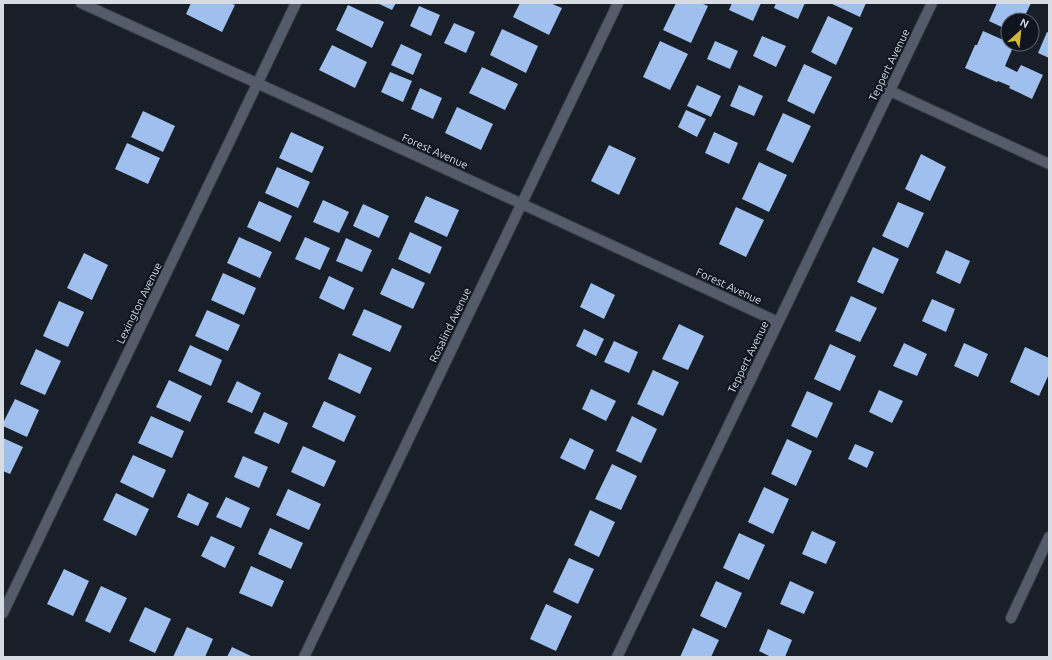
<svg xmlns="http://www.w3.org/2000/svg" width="1052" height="660" font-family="Ubuntu,sans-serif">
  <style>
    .building { fill: #9fbfef }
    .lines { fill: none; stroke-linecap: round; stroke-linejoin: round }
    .minor-casing { stroke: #373b43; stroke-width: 12 }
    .minor { stroke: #545c69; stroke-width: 10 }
    .labels { text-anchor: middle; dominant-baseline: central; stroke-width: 4; stroke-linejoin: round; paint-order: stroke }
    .street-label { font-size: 11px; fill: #d7dbe3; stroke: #0f151f }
  </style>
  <rect width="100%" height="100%" fill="#181f29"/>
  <!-- building -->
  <g class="building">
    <path d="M 191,3 L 230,3 L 235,5 L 222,32 L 186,14 Z"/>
    <path d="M 377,3 L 396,3 L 392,10 Z"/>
    <path d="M 520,3 L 550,3 L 562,8 L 549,35 L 513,17 Z"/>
    <path d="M 676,3 L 701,3 L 708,6 L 691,43 L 663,30 Z"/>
    <path d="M 732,3 L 761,3 L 753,21 L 729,10 Z"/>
    <path d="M 776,3 L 805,3 L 798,19 L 774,8 Z"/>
    <path d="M 830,3 L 866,3 L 860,17 Z"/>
    <path d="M 997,3 L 1031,3 L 1023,20 L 1008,20 L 1008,30 L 989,21 Z"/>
    <path d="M 348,5 L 384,22 L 372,48 L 336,30 Z"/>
    <path d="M 419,6 L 440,15 L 431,36 L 410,26 Z"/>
    <path d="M 828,16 L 853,28 L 836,65 L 811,52 Z"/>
    <path d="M 454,23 L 475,32 L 466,53 L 444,43 Z"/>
    <path d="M 502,29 L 538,46 L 526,73 L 490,55 Z"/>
    <path d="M 983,31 L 1008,42 L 1008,44 L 1014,45 L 1005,66 L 1017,72 L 1021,65 L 1043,75 L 1032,99 L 1009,88 L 1010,86 L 998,81 L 997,82 L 965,68 L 975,45 L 977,45 Z"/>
    <path d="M 1047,32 L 1049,33 L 1049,58 L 1038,53 Z"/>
    <path d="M 762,36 L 786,46 L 776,67 L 753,56 Z"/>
    <path d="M 660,41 L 688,54 L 670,90 L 643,77 Z"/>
    <path d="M 715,41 L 738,51 L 730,69 L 707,59 Z"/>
    <path d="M 401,44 L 422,54 L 413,75 L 391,65 Z"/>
    <path d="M 332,45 L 367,62 L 355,88 L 319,70 Z"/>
    <path d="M 804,64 L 832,77 L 814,114 L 787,101 Z"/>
    <path d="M 482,67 L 518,84 L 505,110 L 469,93 Z"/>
    <path d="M 390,72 L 412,81 L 403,102 L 381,92 Z"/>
    <path d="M 697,85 L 721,96 L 711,117 L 687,106 Z"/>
    <path d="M 739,85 L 763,96 L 754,116 L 730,106 Z"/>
    <path d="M 420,88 L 442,98 L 433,119 L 411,109 Z"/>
    <path d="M 457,107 L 493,124 L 481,150 L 445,133 Z"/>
    <path d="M 686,110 L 706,119 L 697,137 L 678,127 Z"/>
    <path d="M 143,111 L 175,126 L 163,152 L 131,137 Z"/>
    <path d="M 783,113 L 811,126 L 793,163 L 766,150 Z"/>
    <path d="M 291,132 L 324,147 L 312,173 L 279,158 Z"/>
    <path d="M 714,132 L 738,143 L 729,164 L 705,153 Z"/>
    <path d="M 127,143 L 160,158 L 148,184 L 115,169 Z"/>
    <path d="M 609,145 L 636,158 L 619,195 L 591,181 Z"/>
    <path d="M 921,154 L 946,167 L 930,201 L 905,189 Z"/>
    <path d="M 759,162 L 787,175 L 769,212 L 742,199 Z"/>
    <path d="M 277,167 L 310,182 L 298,208 L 265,193 Z"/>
    <path d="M 426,196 L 459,210 L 447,237 L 414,222 Z"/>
    <path d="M 323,200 L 349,212 L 339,233 L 313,222 Z"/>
    <path d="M 259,201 L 292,216 L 280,242 L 247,227 Z"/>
    <path d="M 898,202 L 924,213 L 908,248 L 882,236 Z"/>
    <path d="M 363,204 L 389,216 L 379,238 L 353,226 Z"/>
    <path d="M 736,207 L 764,220 L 746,257 L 719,244 Z"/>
    <path d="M 410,232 L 442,247 L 430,274 L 398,259 Z"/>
    <path d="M 239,237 L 272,252 L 260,278 L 227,263 Z"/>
    <path d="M 305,237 L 330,248 L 320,270 L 295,259 Z"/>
    <path d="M 346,238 L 372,250 L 362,272 L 336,261 Z"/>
    <path d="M 873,247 L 899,259 L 883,294 L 857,282 Z"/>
    <path d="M 946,250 L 970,261 L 960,284 L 936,273 Z"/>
    <path d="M 84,253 L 108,265 L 92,300 L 67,288 Z"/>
    <path d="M 392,268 L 425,283 L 413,309 L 380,294 Z"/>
    <path d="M 223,273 L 256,288 L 244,315 L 211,300 Z"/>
    <path d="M 329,276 L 354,288 L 344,310 L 319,298 Z"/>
    <path d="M 591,283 L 615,295 L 604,319 L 580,307 Z"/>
    <path d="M 851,296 L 877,308 L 860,342 L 835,331 Z"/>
    <path d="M 932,299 L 955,309 L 946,332 L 922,321 Z"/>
    <path d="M 59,301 L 84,312 L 68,347 L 43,336 Z"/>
    <path d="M 364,309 L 402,326 L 390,352 L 352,335 Z"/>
    <path d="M 207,310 L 240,325 L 228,351 L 195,336 Z"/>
    <path d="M 679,324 L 704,336 L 688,370 L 662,359 Z"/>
    <path d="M 584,329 L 604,339 L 596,356 L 576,346 Z"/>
    <path d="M 614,341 L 638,352 L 629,373 L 604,362 Z"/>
    <path d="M 904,343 L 927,354 L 917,376 L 893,366 Z"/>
    <path d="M 964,343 L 988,354 L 978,377 L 954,366 Z"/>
    <path d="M 830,344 L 856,356 L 840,391 L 814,379 Z"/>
    <path d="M 190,345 L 222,360 L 211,386 L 178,371 Z"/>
    <path d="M 1025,347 L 1049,358 L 1049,374 L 1039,396 L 1010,382 Z"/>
    <path d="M 36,349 L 61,361 L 45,395 L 20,384 Z"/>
    <path d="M 339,353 L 372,368 L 360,394 L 328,379 Z"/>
    <path d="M 653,370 L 679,382 L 663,416 L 637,404 Z"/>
    <path d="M 169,380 L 202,396 L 190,422 L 156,407 Z"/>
    <path d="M 237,381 L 261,393 L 252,413 L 227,402 Z"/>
    <path d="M 591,389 L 616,401 L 606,421 L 582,409 Z"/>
    <path d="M 879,390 L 903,401 L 892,423 L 869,412 Z"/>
    <path d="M 807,391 L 833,403 L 817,438 L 791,426 Z"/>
    <path d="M 15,399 L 39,410 L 27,437 L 3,426 L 3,423 Z"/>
    <path d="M 324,401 L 356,416 L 344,442 L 312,427 Z"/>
    <path d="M 264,412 L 288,423 L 279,444 L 254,433 Z"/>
    <path d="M 151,416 L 184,431 L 172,458 L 138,443 Z"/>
    <path d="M 632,416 L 657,429 L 641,463 L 616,451 Z"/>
    <path d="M 3,438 L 23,447 L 10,474 L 3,471 Z"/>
    <path d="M 570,438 L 594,450 L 585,470 L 560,458 Z"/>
    <path d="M 787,439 L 812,451 L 796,486 L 771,474 Z"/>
    <path d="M 855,444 L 874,452 L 867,468 L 848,459 Z"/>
    <path d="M 303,446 L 336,461 L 324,487 L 291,472 Z"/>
    <path d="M 133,455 L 166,470 L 153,498 L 120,482 Z"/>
    <path d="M 243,456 L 268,467 L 259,488 L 234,477 Z"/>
    <path d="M 612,464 L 637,476 L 621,510 L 595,499 Z"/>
    <path d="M 764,487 L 789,499 L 773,534 L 748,522 Z"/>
    <path d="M 288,489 L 321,504 L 309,530 L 276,515 Z"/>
    <path d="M 116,493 L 149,509 L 136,536 L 103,520 Z"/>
    <path d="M 188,493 L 209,503 L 198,526 L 177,517 Z"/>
    <path d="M 226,497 L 250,508 L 241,528 L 216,517 Z"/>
    <path d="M 590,510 L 615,522 L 599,557 L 574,545 Z"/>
    <path d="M 270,528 L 303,543 L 291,569 L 258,554 Z"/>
    <path d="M 812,531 L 836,542 L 826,564 L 802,554 Z"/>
    <path d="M 739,533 L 765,545 L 749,580 L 723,568 Z"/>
    <path d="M 211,536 L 235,547 L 225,568 L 201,556 Z"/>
    <path d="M 569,558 L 594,569 L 578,604 L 553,592 Z"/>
    <path d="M 251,566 L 284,581 L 272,607 L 239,593 Z"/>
    <path d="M 64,569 L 89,581 L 73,616 L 47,604 Z"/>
    <path d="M 716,581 L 742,593 L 726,628 L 700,616 Z"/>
    <path d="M 790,581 L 814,592 L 804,614 L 780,604 Z"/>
    <path d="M 101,586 L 127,598 L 110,633 L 85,621 Z"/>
    <path d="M 546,604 L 572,616 L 556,651 L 530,639 Z"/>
    <path d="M 145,607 L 171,619 L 155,653 L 129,641 Z"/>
    <path d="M 187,627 L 213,639 L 205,657 L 173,657 Z"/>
    <path d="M 693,628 L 719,640 L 711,657 L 680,657 Z"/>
    <path d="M 768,629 L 792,640 L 785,657 L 771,657 L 759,651 Z"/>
    <path d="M 232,647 L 253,657 L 227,657 Z"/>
  </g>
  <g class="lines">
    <!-- minor casing -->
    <g class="minor-casing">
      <g id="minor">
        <path d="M 81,3 L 522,204 L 778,322"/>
        <path d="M 890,91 L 1049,164"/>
        <path d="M 3,613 L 296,3"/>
        <path d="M 1011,618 L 1049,537"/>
        <path d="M 304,657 L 618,3"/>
        <path d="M 617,657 L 932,3"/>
      </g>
    </g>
    <!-- minor -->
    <use href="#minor" class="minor"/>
  </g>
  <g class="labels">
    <!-- street labels -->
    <g class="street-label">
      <text transform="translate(889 65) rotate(-64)">Teppert Avenue</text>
      <text transform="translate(435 151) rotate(24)">Forest Avenue</text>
      <text transform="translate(729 286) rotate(25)">Forest Avenue</text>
      <text transform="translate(139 303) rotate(-64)">Lexington Avenue</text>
      <text transform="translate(450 325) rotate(-64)">Rosalind Avenue</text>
      <text transform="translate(748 357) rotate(-64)">Teppert Avenue</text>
    </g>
  </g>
  <!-- border -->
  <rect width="1052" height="660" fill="none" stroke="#d7dbe3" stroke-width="8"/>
  <!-- north arrow -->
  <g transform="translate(1020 32) rotate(27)"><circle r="19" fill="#0f151f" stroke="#5f646d"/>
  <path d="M0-3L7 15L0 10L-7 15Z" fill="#d2b635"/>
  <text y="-6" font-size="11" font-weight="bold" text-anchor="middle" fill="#d7dbe3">N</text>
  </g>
</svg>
